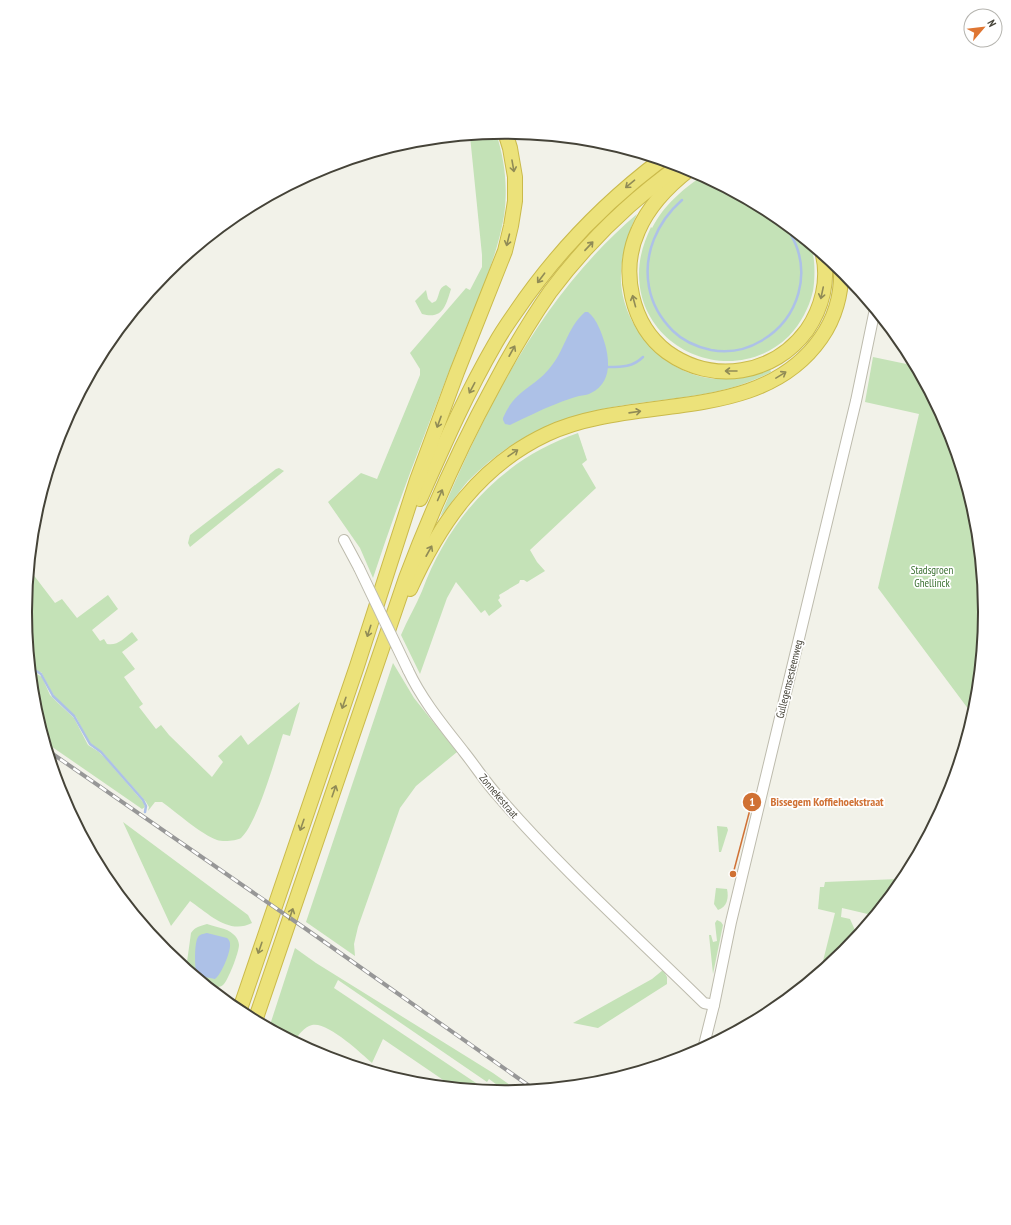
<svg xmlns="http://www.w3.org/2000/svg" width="1011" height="1225" font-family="'PT Sans Narrow',sans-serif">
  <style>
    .green { fill: #c4e2b7 }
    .water { fill: #adc1e7 }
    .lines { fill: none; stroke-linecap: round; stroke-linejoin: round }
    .stream { stroke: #adc1e7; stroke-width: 2.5 }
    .tertiary-casing { stroke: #bdbbad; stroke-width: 12 }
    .motorway-casing { stroke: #caba4b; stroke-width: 16 }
    .tertiary { stroke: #fff; stroke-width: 10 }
    .motorway { stroke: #ece27a; stroke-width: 14 }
    .rail-casing { stroke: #979797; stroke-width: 4 }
    .rail { stroke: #fff; stroke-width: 2.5; stroke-dasharray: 8; stroke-linecap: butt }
    .tertiary-bridge-casing { stroke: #bdbbad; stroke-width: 12; stroke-linecap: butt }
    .tertiary-bridge { stroke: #fff; stroke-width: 10 }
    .oneway { stroke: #908b56 }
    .labels { text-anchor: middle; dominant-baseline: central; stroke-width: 3.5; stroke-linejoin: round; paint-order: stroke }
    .park-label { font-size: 11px; fill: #3b7032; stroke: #fff }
    .street-label { font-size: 11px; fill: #454338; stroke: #fff }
    .rim { fill: none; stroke: #454338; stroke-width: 2 }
    .leader { fill: none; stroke: #d07134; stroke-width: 1.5 }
    .callout-dot { fill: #d07134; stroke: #fff; stroke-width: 1.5 }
    .mark-label { font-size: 12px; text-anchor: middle; font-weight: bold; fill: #fff }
    .callout-label { font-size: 12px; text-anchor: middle; font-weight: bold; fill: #d07134; stroke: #fff; stroke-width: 3.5; stroke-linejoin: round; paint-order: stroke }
  </style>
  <rect width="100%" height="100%" fill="#f2f2e9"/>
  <!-- green -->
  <g class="green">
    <path d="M 496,133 C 505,160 508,188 504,216 C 496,263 474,307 457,351 C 428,426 398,501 373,578 L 360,548 L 328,502 L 361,473 L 377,479 L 420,375 L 420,369 L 410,353 L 466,288 L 470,290 L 482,267 L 482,255 L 470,136 Z"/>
    <path d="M 702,176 C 725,188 750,199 772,213 C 780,218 788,225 795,232 C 799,235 806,239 809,243 C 816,253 815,280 813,291 C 809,308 801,323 789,336 C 734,390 639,351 639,274 C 639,257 644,242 651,227 L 652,228 C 665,204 681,191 702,176 Z"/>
    <path d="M 637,214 C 627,236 620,257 621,282 C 624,333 672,381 725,379 C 740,379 756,375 770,369 L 771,372 C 730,394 684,397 639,403 C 571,412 517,431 468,481 C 458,492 450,506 440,517 C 487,405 543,294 637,214 Z"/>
    <path d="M 446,285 L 451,289 C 446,305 443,320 422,314 L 415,301 L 426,290 L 428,299 L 432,303 L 436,301 C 440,294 438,288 446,285 Z"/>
    <path d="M 873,357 L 916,366 L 950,429 L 977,519 L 986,613 L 977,706 L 970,730 L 969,710 L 878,588 L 919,414 L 865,402 Z"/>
    <path d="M 578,433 L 587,460 L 582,464 L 596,488 L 530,550 L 537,562 L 545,571 L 527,582 L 524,580 L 520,580 L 519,583 L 499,595 L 500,598 L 498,600 L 502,606 L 489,616 L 485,610 L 481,613 L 456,582 L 447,598 L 420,674 L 401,635 C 407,620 416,606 422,591 C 449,518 502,459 578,433 Z"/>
    <path d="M 279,468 L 284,471 L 190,547 L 188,543 L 190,535 L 276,469 Z"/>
    <path d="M 29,569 L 55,603 L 62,599 L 77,618 L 108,595 L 118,609 L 92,630 L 100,641 L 104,639 L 107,644 C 118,646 124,638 132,632 L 138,640 L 122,652 L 135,669 L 124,677 L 143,704 L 139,707 L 156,729 L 161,725 L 169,735 L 212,777 L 223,762 L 218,756 L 241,735 L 248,745 L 300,702 L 290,736 L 283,734 C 276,756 257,824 241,838 C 236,841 223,842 217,840 C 202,835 176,812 162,802 L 155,802 L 148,811 L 149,807 L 146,802 L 104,754 L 89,742 L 76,717 L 54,696 L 41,672 L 37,674 L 42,677 L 50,695 L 58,703 L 74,718 L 88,745 L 99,752 L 105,758 L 144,803 L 145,807 L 142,809 L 45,742 L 34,706 L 25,612 Z"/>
    <path d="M 393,663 L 414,698 L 457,752 L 416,786 L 400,808 L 358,927 L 354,944 L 355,956 L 306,922 Z"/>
    <path d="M 123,822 L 248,915 L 252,923 C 229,935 209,914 190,901 L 171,926 Z"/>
    <path d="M 717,826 L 727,827 L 728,830 L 721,852 L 719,852 Z"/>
    <path d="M 898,879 L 903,882 L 878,912 L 872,915 L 842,908 L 841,917 L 850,919 L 858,937 L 845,952 L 820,973 L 835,913 L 818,909 L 820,887 L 824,887 L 825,882 Z"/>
    <path d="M 716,888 L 727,889 C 729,898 727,907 718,910 L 714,904 Z"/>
    <path d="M 717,920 L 721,922 L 723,925 L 713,974 L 709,935 L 711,935 L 713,942 L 717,941 L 715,923 Z"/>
    <path d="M 207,924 C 215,927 227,928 233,934 C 236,936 239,941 239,945 C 239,952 228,981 223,985 C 221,987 217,987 214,987 C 203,986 195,976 186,969 L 191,933 C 195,927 200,926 207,924 Z"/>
    <path d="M 295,948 L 316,963 L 493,1073 L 520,1092 L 508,1093 L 489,1079 L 487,1082 L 338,980 L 334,988 L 488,1091 L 455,1088 L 383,1039 L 372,1063 C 361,1053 327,1021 312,1025 C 304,1027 298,1035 294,1042 L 269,1028 Z"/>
    <path d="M 663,970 L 667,977 L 667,984 L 598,1028 L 573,1023 L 652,979 Z"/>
  </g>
  <!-- water -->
  <g class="water">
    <path d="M 585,312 L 588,312 C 597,319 602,334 605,344 C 610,362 611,383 591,393 C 588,395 583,395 579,396 C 571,398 563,401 556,404 C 540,410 525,418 510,425 L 505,424 L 503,420 L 503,418 C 515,390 532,389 549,369 C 565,351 566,329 585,312 Z"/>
    <path d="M 207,933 L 227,938 C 229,940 230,941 230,944 C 231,952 221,975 215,979 L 205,977 L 196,972 C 195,965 194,944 198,937 C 200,934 203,934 207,933 Z"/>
  </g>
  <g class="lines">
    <!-- stream -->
    <g class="stream">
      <path d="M 682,200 C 657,222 643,254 649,287 C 652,304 661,319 673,331 C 684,342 697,347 711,350 C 728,353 746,350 761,341 C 799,319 813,272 790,233 C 785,225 778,219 772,213"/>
      <path d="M 608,367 C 622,367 633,367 643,357"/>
      <path d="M 30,667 L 41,674 L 53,696 L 74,716 L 90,744 L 101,752 L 143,800 L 146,806 L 145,812"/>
    </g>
    <!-- tertiary casing -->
    <g class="tertiary-casing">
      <g id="tertiary">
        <path d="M 344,540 L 359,568"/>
        <path d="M 408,670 C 422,700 443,725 464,752 C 476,767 486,783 499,797 C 562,870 635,935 704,1003 L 714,1005"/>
        <path d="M 703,1049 L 714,1005 L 731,922 L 856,401 L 875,309"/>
      </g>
    </g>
    <!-- motorway casing -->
    <g class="motorway-casing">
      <g id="motorway">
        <path d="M 690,169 C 668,186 649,205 638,231 C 620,271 631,325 667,352 C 713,385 774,375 807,330 C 822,308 829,280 823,255"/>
        <path d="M 420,499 C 443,447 466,394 495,344 C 501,333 508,323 515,313 C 555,254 604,203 661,160"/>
        <path d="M 410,589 C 440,523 479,466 547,434 C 633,393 760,426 821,338 C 835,318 842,293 841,269"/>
        <path d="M 239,1012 L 357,666 L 417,480 L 457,372 L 505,251 L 511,226 L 515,201 L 515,177 L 510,148 L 505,132"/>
        <path d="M 255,1021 L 406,578 C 431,512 460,447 494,385 C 511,353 529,322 550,292 C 586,244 630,201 679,166"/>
      </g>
    </g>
    <!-- tertiary -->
    <use href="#tertiary" class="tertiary"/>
    <!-- motorway -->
    <use href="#motorway" class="motorway"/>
    <!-- rail casing -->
    <g class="rail-casing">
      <path id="rail" d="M 47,750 L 306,929 L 535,1090"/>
    </g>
    <!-- rail -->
    <use href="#rail" class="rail"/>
    <!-- tertiary-bridge casing -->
    <g class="tertiary-bridge-casing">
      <path id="tertiary-bridge" d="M 359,568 L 408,670"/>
    </g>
    <!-- tertiary-bridge -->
    <use href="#tertiary-bridge" class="tertiary-bridge"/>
  </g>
  <!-- one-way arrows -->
  <defs><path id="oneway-shaft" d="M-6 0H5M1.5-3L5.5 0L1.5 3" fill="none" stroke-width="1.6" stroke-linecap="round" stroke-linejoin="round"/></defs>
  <g class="oneway">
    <use href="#oneway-shaft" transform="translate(513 166) rotate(80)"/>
    <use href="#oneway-shaft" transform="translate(630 184) rotate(140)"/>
    <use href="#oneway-shaft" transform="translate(508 240) rotate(104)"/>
    <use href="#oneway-shaft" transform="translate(589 246) rotate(-47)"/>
    <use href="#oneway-shaft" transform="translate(541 278) rotate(127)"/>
    <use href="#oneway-shaft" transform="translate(822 293) rotate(102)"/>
    <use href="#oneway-shaft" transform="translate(634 301) rotate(-105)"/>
    <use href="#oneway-shaft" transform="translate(512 351) rotate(-61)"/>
    <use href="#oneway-shaft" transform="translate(731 371) rotate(180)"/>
    <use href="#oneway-shaft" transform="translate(781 375) rotate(-31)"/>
    <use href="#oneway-shaft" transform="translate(472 388) rotate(118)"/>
    <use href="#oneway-shaft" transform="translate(635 412) rotate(-8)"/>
    <use href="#oneway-shaft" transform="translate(439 422) rotate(110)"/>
    <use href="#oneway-shaft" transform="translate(513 453) rotate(-34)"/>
    <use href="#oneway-shaft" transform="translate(440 495) rotate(-66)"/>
    <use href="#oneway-shaft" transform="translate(429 551) rotate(-61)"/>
    <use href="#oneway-shaft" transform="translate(369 631) rotate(108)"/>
    <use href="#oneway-shaft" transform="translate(344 703) rotate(109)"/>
    <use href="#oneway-shaft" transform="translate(334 791) rotate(-71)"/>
    <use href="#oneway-shaft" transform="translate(302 825) rotate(109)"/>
    <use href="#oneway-shaft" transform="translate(291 914) rotate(-71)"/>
    <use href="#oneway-shaft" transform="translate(260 948) rotate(109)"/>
  </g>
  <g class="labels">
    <!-- park labels -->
    <g class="park-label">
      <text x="932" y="570">Stadsgroen<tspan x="932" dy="13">Ghellinck</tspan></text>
    </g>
    <!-- street labels -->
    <g class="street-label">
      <text transform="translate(789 679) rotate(-76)">Gullegemsesteenweg</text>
      <text transform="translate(499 796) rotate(50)">Zonnekestraat</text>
    </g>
  </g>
  <!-- crop -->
  <path d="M0 0H1011V1225H0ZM32 612a473 473 0 1 1 946 0a473 473 0 1 1-946 0Z" fill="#fff" fill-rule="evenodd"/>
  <path class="rim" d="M32 612a473 473 0 1 1 946 0a473 473 0 1 1-946 0Z"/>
  <!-- callouts -->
  <path class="leader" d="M733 874L752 802"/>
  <g class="callout-dot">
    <circle cx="733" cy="874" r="4"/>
    <circle cx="752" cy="802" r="10"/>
  </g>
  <g class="mark-label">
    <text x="752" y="806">1</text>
  </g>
  <g class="callout-label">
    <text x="827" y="806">Bissegem Koffiehoekstraat</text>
  </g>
  <!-- north arrow -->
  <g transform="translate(983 28) rotate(62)"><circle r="19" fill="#ffffff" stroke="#b5b4af"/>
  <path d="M0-3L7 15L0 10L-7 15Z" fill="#df7633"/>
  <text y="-6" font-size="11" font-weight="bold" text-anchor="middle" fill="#454338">N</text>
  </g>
</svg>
